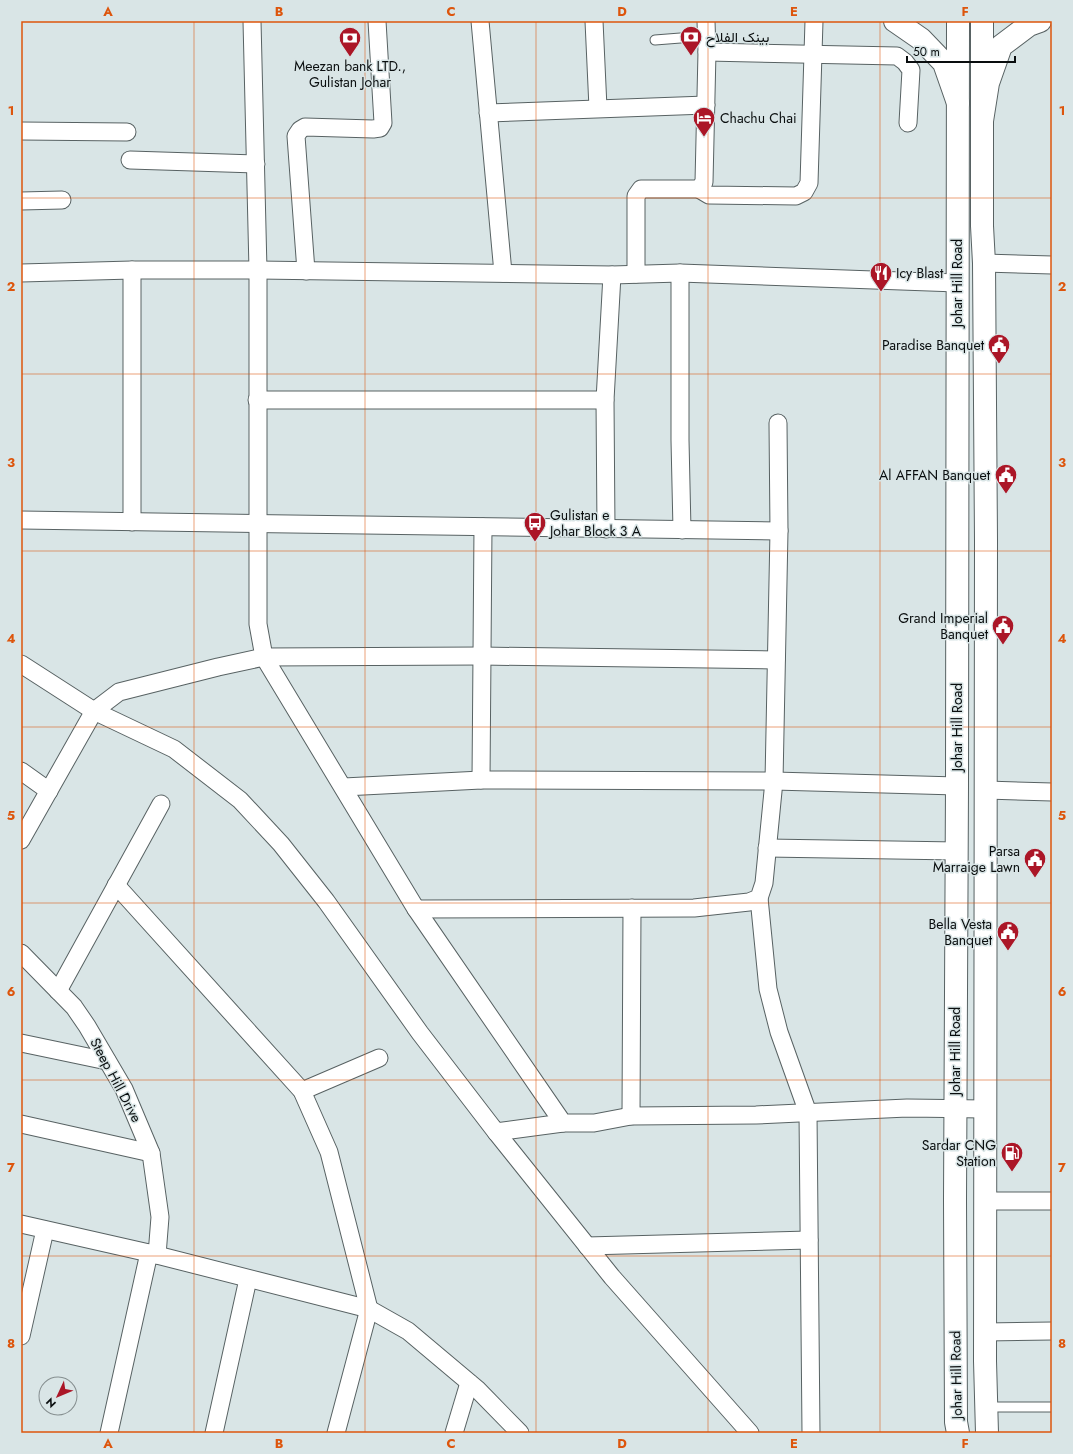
<svg xmlns="http://www.w3.org/2000/svg" width="1073" height="1454" font-family="Jost,Vazirmatn,sans-serif">
  <style>
    .lines { fill: none; stroke-linecap: round; stroke-linejoin: round }
    .lane-casing { stroke: #586263; stroke-width: 11 }
    .street-casing { stroke: #586263; stroke-width: 19 }
    .secondary-casing { stroke: #586263; stroke-width: 24 }
    .primary-casing { stroke: #586263; stroke-width: 24 }
    .lane { stroke: #fff; stroke-width: 9 }
    .street { stroke: #fff; stroke-width: 17 }
    .secondary { stroke: #fff; stroke-width: 22 }
    .primary { stroke: #fff; stroke-width: 22 }
    .grid { fill: none; stroke: #dd550c; stroke-width: 1; stroke-opacity: 0.55 }
    .labels { text-anchor: middle; dominant-baseline: central; stroke-width: 3; stroke-linejoin: round; paint-order: stroke }
    .poi-label { font-size: 14px; fill: #090d0e; stroke: #d9e5e6; text-anchor: end }
    .street-label { font-size: 14px; fill: #090d0e; stroke: #d9e5e6 }
    .neatline { fill: none; stroke: #dd550c; stroke-width: 1.5 }
    .grid-label { font-size: 13px; text-anchor: middle; font-weight: bold; fill: #dd550c }
  </style>
  <rect width="100%" height="100%" fill="#d9e5e6"/>
  <g class="lines">
    <!-- lane casing -->
    <g class="lane-casing">
      <g id="lane">
        <path d="M 655,40 L 706,36"/>
        <path d="M 987,1407 L 1052,1407"/>
      </g>
    </g>
    <!-- street casing -->
    <g class="street-casing">
      <g id="street">
        <path d="M 252,21 L 258,270 L 258,624 L 264,657 L 416,909 L 563,1123 L 594,1123 L 631,1116 L 756,1115 L 907,1108 L 985,1109"/>
        <path d="M 480,21 L 503,273"/>
        <path d="M 594,21 L 598,108"/>
        <path d="M 707,52 L 897,56 L 905,62 L 911,70 L 908,123"/>
        <path d="M 488,113 L 706,105"/>
        <path d="M 21,131 L 127,132"/>
        <path d="M 130,160 L 256,164"/>
        <path d="M 699,189 L 709,195 L 796,196 L 804,192 L 809,183 L 814,21"/>
        <path d="M 21,201 L 62,200"/>
        <path d="M 984,263 L 1052,265"/>
        <path d="M 132,270 L 132,522"/>
        <path d="M 306,271 L 296,136 L 300,130 L 305,127 L 373,129 L 380,128 L 383,123 L 377,21"/>
        <path d="M 21,273 L 132,270 L 258,270 L 612,275 L 680,273 L 957,283"/>
        <path d="M 680,273 L 680,440 L 682,530"/>
        <path d="M 636,274 L 636,196 L 641,189 L 699,189 L 704,182 L 707,52 L 706,21"/>
        <path d="M 257,400 L 605,400"/>
        <path d="M 21,520 L 779,531"/>
        <path d="M 606,529 L 605,400 L 612,275"/>
        <path d="M 21,664 L 94,711 L 174,749 L 240,800 L 281,844 L 326,901 L 420,1033 L 496,1132 L 563,1123"/>
        <path d="M 21,771 L 49,791"/>
        <path d="M 481,780 L 483,527"/>
        <path d="M 344,787 L 481,780 L 774,781 L 957,786"/>
        <path d="M 986,790 L 1052,792"/>
        <path d="M 21,840 L 94,711 L 119,692 L 218,667 L 264,657 L 482,656 L 776,660"/>
        <path d="M 767,848 L 957,851"/>
        <path d="M 116,885 L 302,1091 L 329,1152 L 369,1309 L 336,1433"/>
        <path d="M 759,898 L 768,989 L 779,1032 L 808,1113 L 811,1433"/>
        <path d="M 416,909 L 694,908 L 749,902 L 759,898 L 764,883 L 774,781 L 779,531 L 778,423"/>
        <path d="M 21,953 L 74,1007 L 87,1026 L 124,1089 L 151,1153 L 160,1217 L 157,1255"/>
        <path d="M 58,991 L 161,804"/>
        <path d="M 21,1043 L 107,1061"/>
        <path d="M 302,1091 L 379,1058"/>
        <path d="M 631,1116 L 632,908"/>
        <path d="M 21,1124 L 151,1153"/>
        <path d="M 496,1132 L 612,1277 L 750,1433"/>
        <path d="M 985,1201 L 1052,1201"/>
        <path d="M 21,1224 L 149,1253 L 369,1309 L 408,1331 L 477,1389 L 520,1433"/>
        <path d="M 587,1246 L 809,1240"/>
        <path d="M 985,1332 L 1052,1331"/>
        <path d="M 21,1336 L 45,1230"/>
        <path d="M 109,1433 L 149,1253"/>
        <path d="M 214,1433 L 248,1279"/>
        <path d="M 454,1433 L 469,1383"/>
      </g>
    </g>
    <!-- secondary casing -->
    <g class="secondary-casing">
      <g id="secondary">
        <path d="M 982,21 L 982,226 L 984,263 L 986,541 L 985,1361 L 987,1433"/>
        <path d="M 958,1433 L 956,1422 L 955,1200 L 957,786 L 958,21"/>
      </g>
    </g>
    <!-- primary casing -->
    <g class="primary-casing">
      <g id="primary">
        <path d="M 895,21 L 921,39 L 944,63 L 958,103"/>
        <path d="M 982,121 L 988,83 L 1001,46 L 1029,25 L 1040,21"/>
      </g>
    </g>
    <!-- lane -->
    <use href="#lane" class="lane"/>
    <!-- street -->
    <use href="#street" class="street"/>
    <!-- secondary -->
    <use href="#secondary" class="secondary"/>
    <!-- primary -->
    <use href="#primary" class="primary"/>
  </g>
  <!-- grid -->
  <path class="grid" d="M 194,21 L 194,1433M 365,21 L 365,1433M 536,21 L 536,1433M 708,21 L 708,1433M 880,21 L 880,1433M 21,198 L 1052,198M 21,374 L 1052,374M 21,551 L 1052,551M 21,727 L 1052,727M 21,903 L 1052,903M 21,1080 L 1052,1080M 21,1256 L 1052,1256"/>
  <!-- icons -->
  <defs>
    <g id="bank-pin" transform="scale(1.15)"><path d="M0 17L-7.5 6A9.5 9.5 0 1 1 7.5 6Z" fill="#ab1627" stroke="#d9e5e6"/><path d="M-6-4H6V4H-6ZM0-2.3a2.3 2.3 0 1 0 0 4.6a2.3 2.3 0 1 0 0-4.6Z" fill="#fff"/></g>
    <g id="hotel-pin" transform="scale(1.15)"><path d="M0 17L-7.5 6A9.5 9.5 0 1 1 7.5 6Z" fill="#ab1627" stroke="#d9e5e6"/><path d="M-6-4.5h1.5V1H6V5H4.5V3h-9V5H-6ZM-4 0a1.8 1.8 0 1 1 3.6 0ZM.5 0V-2.5h3Q6-2.5 6 0Z" fill="#fff"/></g>
    <g id="restaurant-pin" transform="scale(1.15)"><path d="M0 17L-7.5 6A9.5 9.5 0 1 1 7.5 6Z" fill="#ab1627" stroke="#d9e5e6"/><path d="M-5-6h1v4h1v-4h1v4h1v-4h1v5L-1.5 .5V6h-2V.5L-5-1ZM5-6V6H3V1.5H1.5Q1.5-4 5-6Z" fill="#fff"/></g>
    <g id="civic-pin" transform="scale(1.15)"><path d="M0 17L-7.5 6A9.5 9.5 0 1 1 7.5 6Z" fill="#ab1627" stroke="#d9e5e6"/><path d="M-.6-6.5H3V-4.5H.6V-3L4-1V1h2V6H-6V1h2V-1L-.6-3ZM-1.2 2.5V6h2.4V2.5Z" fill="#fff"/></g>
    <g id="bus-pin" transform="scale(1.15)"><path d="M0 17L-7.5 6A9.5 9.5 0 1 1 7.5 6Z" fill="#ab1627" stroke="#d9e5e6"/><path d="M-5-6H5V4H4V6H2V4H-2V6H-4V4H-5ZM-3.5-4V0h7V-4ZM-3.5 1.2v1.5H-2V1.2ZM2 1.2v1.5H3.5V1.2Z" fill="#fff"/></g>
    <g id="fuel-pin" transform="scale(1.15)"><path d="M0 17L-7.5 6A9.5 9.5 0 1 1 7.5 6Z" fill="#ab1627" stroke="#d9e5e6"/><path d="M-5.5-6h7V0h2V4h1.3V-2.5L3-4.5l.8-.8L6-3V5H2.5V1h-1V6h-7ZM-4.2-4.7v3.2H.2V-4.7Z" fill="#fff"/></g>
  </defs>
  <g fill-rule="evenodd">
    <use href="#bank-pin" x="691" y="37"/>
    <use href="#bank-pin" x="350" y="38"/>
    <use href="#hotel-pin" x="704" y="118"/>
    <use href="#restaurant-pin" x="881" y="273"/>
    <use href="#civic-pin" x="999" y="345"/>
    <use href="#civic-pin" x="1006" y="475"/>
    <use href="#bus-pin" x="535" y="523"/>
    <use href="#civic-pin" x="1003" y="626"/>
    <use href="#civic-pin" x="1035" y="859"/>
    <use href="#civic-pin" x="1008" y="932"/>
    <use href="#fuel-pin" x="1012" y="1153"/>
  </g>
  <g class="labels">
    <!-- poi labels -->
    <g class="poi-label">
      <text x="706" y="37" text-anchor="start">بینک الفلاح</text>
      <text x="350" y="66" text-anchor="middle">Meezan bank LTD.,<tspan x="350" dy="16">Gulistan Johar</tspan></text>
      <text x="720" y="118" text-anchor="start">Chachu Chai</text>
      <text x="896" y="273" text-anchor="start">Icy Blast</text>
      <text x="984" y="345">Paradise Banquet</text>
      <text x="990" y="475">Al AFFAN Banquet</text>
      <text x="550" y="515" text-anchor="start">Gulistan e<tspan x="550" dy="16">Johar Block 3 A</tspan></text>
      <text x="988" y="618">Grand Imperial<tspan x="988" dy="16">Banquet</tspan></text>
      <text x="1020" y="851">Parsa<tspan x="1020" dy="16">Marraige Lawn</tspan></text>
      <text x="992" y="924">Bella Vesta<tspan x="992" dy="16">Banquet</tspan></text>
      <text x="996" y="1145">Sardar CNG<tspan x="996" dy="16">Station</tspan></text>
    </g>
    <!-- street labels -->
    <g class="street-label">
      <text transform="translate(957 283) rotate(-90)">Johar Hill Road</text>
      <text transform="translate(957 727) rotate(-90)">Johar Hill Road</text>
      <text transform="translate(955 1051) rotate(-90)">Johar Hill Road</text>
      <text transform="translate(116 1080) rotate(62)">Steep Hill Drive</text>
      <text transform="translate(956 1375) rotate(-91)">Johar Hill Road</text>
    </g>
  </g>
  <!-- border -->
  <rect width="1073" height="1454" fill="none" stroke="#d9e5e6" stroke-width="44"/>
  <!-- north arrow -->
  <g transform="translate(58 1396) rotate(226)"><circle r="19" fill="#d9e5e6" stroke="#868f90"/>
  <path d="M0-3L7 15L0 10L-7 15Z" fill="#ab1627"/>
  <text y="-6" font-size="11" font-weight="bold" text-anchor="middle" fill="#090d0e">N</text>
  </g>
  <!-- scale -->
  <path d="M907 56v6h108v-6" fill="none" stroke="#090d0e" stroke-width="2"/>
  <text x="913" y="56" font-size="12" fill="#090d0e" stroke="#d9e5e6" stroke-width="3" paint-order="stroke">50 m</text>
  <rect x="22" y="22" width="1029" height="1410" class="neatline"/>
  <g class="grid-label">
    <text x="108" y="16">A</text>
    <text x="279" y="16">B</text>
    <text x="451" y="16">C</text>
    <text x="622" y="16">D</text>
    <text x="794" y="16">E</text>
    <text x="965" y="16">F</text>
    <text x="11" y="115">1</text>
    <text x="1062" y="115">1</text>
    <text x="11" y="291">2</text>
    <text x="1062" y="291">2</text>
    <text x="11" y="467">3</text>
    <text x="1062" y="467">3</text>
    <text x="11" y="643">4</text>
    <text x="1062" y="643">4</text>
    <text x="11" y="820">5</text>
    <text x="1062" y="820">5</text>
    <text x="11" y="996">6</text>
    <text x="1062" y="996">6</text>
    <text x="11" y="1172">7</text>
    <text x="1062" y="1172">7</text>
    <text x="11" y="1348">8</text>
    <text x="1062" y="1348">8</text>
    <text x="108" y="1448">A</text>
    <text x="279" y="1448">B</text>
    <text x="451" y="1448">C</text>
    <text x="622" y="1448">D</text>
    <text x="794" y="1448">E</text>
    <text x="965" y="1448">F</text>
  </g>
</svg>
